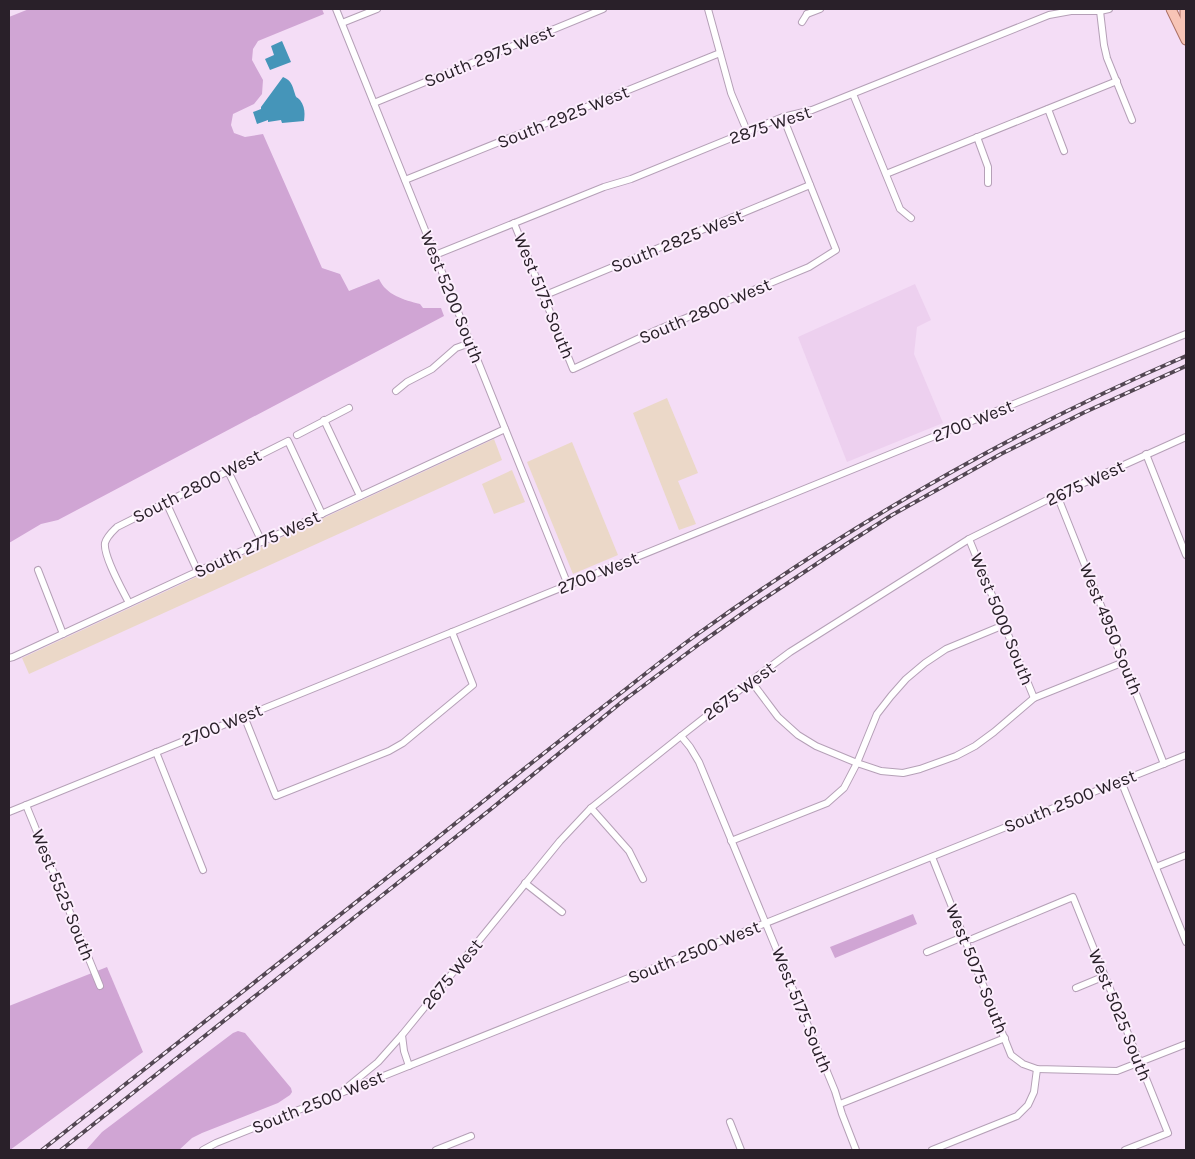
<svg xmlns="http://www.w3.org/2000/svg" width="1195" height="1159" font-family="Karla,sans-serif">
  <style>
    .commercial { fill: #ebd8c8 }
    .built { fill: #edd0ef }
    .green { fill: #d0a5d4 }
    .water { fill: #4595b9 }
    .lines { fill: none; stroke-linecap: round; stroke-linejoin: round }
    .minor-casing { stroke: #b5a0b7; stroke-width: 8 }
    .major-casing { stroke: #ac7165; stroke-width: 11 }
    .minor { stroke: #fff; stroke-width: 6 }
    .major { stroke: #f7c4b6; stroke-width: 9 }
    .rail-casing { stroke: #534753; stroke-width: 4 }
    .rail { stroke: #fceefd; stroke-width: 2; stroke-dasharray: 5.5; stroke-linecap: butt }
    .labels { text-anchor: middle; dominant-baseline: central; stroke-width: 4; stroke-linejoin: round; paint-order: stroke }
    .street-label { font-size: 18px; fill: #292029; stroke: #fceefd }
  </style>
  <rect width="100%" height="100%" fill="#f4ddf6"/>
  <!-- commercial -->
  <g class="commercial">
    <path d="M 667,398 L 698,473 L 678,481 L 696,524 L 679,530 L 633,413 Z"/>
    <path d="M 494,439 L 502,460 L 29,674 L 22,658 Z"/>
    <path d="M 572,442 L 618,555 L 573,574 L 527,462 Z"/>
    <path d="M 512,470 L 525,502 L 494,514 L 482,484 Z"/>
  </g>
  <!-- built -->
  <path class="built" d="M 915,284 L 931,320 L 917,327 L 914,354 L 943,423 L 847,462 L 798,337 Z"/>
  <!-- green -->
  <g class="green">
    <path d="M 29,9 L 322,9 L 324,14 L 258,41 L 253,49 L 252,60 L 263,80 L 262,94 L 254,104 L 233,114 L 231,125 L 234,133 L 245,137 L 263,134 L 322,268 L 340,274 L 349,291 L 379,279 C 386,295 404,300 420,304 L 423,308 L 441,308 L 444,316 L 58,520 L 41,524 L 9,543 L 9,17 Z"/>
    <path d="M 913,914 L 917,924 L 835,958 L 830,947 Z"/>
    <path d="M 107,967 L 143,1052 L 10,1150 L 9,1150 L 9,1006 Z"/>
    <path d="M 238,1031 L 245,1033 L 291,1088 L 292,1092 L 290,1095 L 278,1103 L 202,1133 L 192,1138 L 179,1150 L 86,1150 L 102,1132 L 233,1033 Z"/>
  </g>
  <!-- water -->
  <g class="water">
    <path d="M 282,41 L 291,62 L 270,70 L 265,59 L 274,55 L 271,46 Z"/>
    <path d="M 283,77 C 292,81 292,85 295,94 C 296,98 297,97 300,100 C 305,107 305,113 304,121 L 282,123 L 281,120 L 268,122 L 268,120 L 257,124 L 253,112 L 261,109 L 261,107 Z"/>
  </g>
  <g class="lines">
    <!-- minor casing -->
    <g class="minor-casing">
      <g id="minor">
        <path d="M 336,9 L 568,585"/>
        <path d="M 708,9 L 731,93 L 747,131"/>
        <path d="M 1100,11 L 1104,45 L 1107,58 L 1132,120"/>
        <path d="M 807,14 L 820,9"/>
        <path d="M 802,22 L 807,14"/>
        <path d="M 342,23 L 377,9"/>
        <path d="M 853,94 L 900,209 L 911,218"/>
        <path d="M 374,103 L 603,9"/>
        <path d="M 1048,109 L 1064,151"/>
        <path d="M 977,137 L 988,167 L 988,183"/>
        <path d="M 886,174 L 1117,81"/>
        <path d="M 405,180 L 720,53"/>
        <path d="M 514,223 L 573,369 L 657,330 L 809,267 L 836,250 L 783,117"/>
        <path d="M 435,255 L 604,187 L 631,179 L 783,117 L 812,110 L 1049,15 L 1071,11 L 1100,11 L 1109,9"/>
        <path d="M 543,296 L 810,185"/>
        <path d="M 396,391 L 407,382 L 432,369 L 456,348 L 470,343"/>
        <path d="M 324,420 L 360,496"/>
        <path d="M 297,435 L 349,408"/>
        <path d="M 1146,454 L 1186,555"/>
        <path d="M 228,471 L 262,542"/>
        <path d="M 1057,495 L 1164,764"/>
        <path d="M 166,502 L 198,572"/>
        <path d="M 969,539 L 1034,698"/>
        <path d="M 38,570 L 63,634"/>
        <path d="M 129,603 C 123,591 103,556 105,543 C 107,536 112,532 117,527 L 288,441 L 322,514"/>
        <path d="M 9,658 L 13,657 L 505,429"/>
        <path d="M 751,681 L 778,717 L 798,735 L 816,746 L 857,763 L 881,771 L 903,773 L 920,769 L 956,756 L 975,746 L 994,732 L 1034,698 L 1124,662"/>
        <path d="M 244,716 L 276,796 L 389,751 L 403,743 L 473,685 L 452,632"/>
        <path d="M 681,736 L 690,747 L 699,762 L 835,1091 L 842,1114 L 856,1150"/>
        <path d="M 156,752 L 203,870"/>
        <path d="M 1121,781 L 1186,942"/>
        <path d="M 26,805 L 100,986"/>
        <path d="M 591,808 L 629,851 L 643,879"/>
        <path d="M 9,812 L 1186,334"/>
        <path d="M 731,841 L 827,803 L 844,788 L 857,763 L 877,714 L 891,696 L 906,679 L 925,663 L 946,649 L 1004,625"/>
        <path d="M 932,857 L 1011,1055 L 1023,1064 L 1037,1069 L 1117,1071 L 1186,1044"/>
        <path d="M 1156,867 L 1186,855"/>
        <path d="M 525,883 L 562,912"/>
        <path d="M 927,952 L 958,939 L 972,939 L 1073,897 L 1168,1133 L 1125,1150"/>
        <path d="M 1076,988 L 1105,976"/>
        <path d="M 409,1066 L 404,1051 L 402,1035 L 560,841 L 591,808 L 681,736 L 751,681 L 790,652 L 969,539 L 1057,495 L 1186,437"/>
        <path d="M 345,1089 L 378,1062 L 402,1035"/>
        <path d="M 840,1104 L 1005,1038"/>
        <path d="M 730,1122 L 741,1150"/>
        <path d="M 203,1150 L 216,1143 L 1186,755"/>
        <path d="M 436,1150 L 471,1136"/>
        <path d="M 932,1150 L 1017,1116 L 1028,1105 L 1034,1092 L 1037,1069"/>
      </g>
    </g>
    <!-- major casing -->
    <g class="major-casing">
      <g id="major">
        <path d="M 1171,9 L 1186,40"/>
        <path d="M 1185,9 L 1185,35"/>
      </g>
    </g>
    <!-- minor -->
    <use href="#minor" class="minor"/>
    <!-- major -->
    <use href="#major" class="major"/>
    <!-- rail casing -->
    <g class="rail-casing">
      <g id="rail">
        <path d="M 42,1150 C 167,1051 292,953 417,854 C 486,799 556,743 626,689 C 650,670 674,651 699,633 C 851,524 1014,430 1186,356"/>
        <path d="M 61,1150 L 491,809 L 623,701 L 702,642 L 750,608 L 845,545 L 892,515 L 1001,454 L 1083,413 L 1186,366"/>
      </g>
    </g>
    <!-- rail -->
    <use href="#rail" class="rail"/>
  </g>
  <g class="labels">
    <!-- street labels -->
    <g class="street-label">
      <text transform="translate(489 56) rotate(-22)">South 2975 West</text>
      <text transform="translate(563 117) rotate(-22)">South 2925 West</text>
      <text transform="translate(770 125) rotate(-19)">2875 West</text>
      <text transform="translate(677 241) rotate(-22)">South 2825 West</text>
      <text transform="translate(544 296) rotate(68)">West 5175 South</text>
      <text transform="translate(452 297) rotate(68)">West 5200 South</text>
      <text transform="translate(705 311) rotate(-23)">South 2800 West</text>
      <text transform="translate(973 421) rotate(-22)">2700 West</text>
      <text transform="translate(1085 483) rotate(-25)">2675 West</text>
      <text transform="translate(197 486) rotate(-27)">South 2800 West</text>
      <text transform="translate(257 544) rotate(-25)">South 2775 West</text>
      <text transform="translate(598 573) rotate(-22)">2700 West</text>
      <text transform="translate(1002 619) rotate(68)">West 5000 South</text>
      <text transform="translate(1111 629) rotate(68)">West 4950 South</text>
      <text transform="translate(739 691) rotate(-37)">2675 West</text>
      <text transform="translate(222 725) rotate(-22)">2700 West</text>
      <text transform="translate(1070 801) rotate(-22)">South 2500 West</text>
      <text transform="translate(63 895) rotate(68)">West 5525 South</text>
      <text transform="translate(694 952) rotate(-22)">South 2500 West</text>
      <text transform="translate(977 969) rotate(68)">West 5075 South</text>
      <text transform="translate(452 974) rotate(-51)">2675 West</text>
      <text transform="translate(802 1010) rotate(68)">West 5175 South</text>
      <text transform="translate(1120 1015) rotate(68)">West 5025 South</text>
      <text transform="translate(318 1102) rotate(-22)">South 2500 West</text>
    </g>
  </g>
  <!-- border -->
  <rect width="1195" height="1159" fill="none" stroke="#292029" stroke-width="20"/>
</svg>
